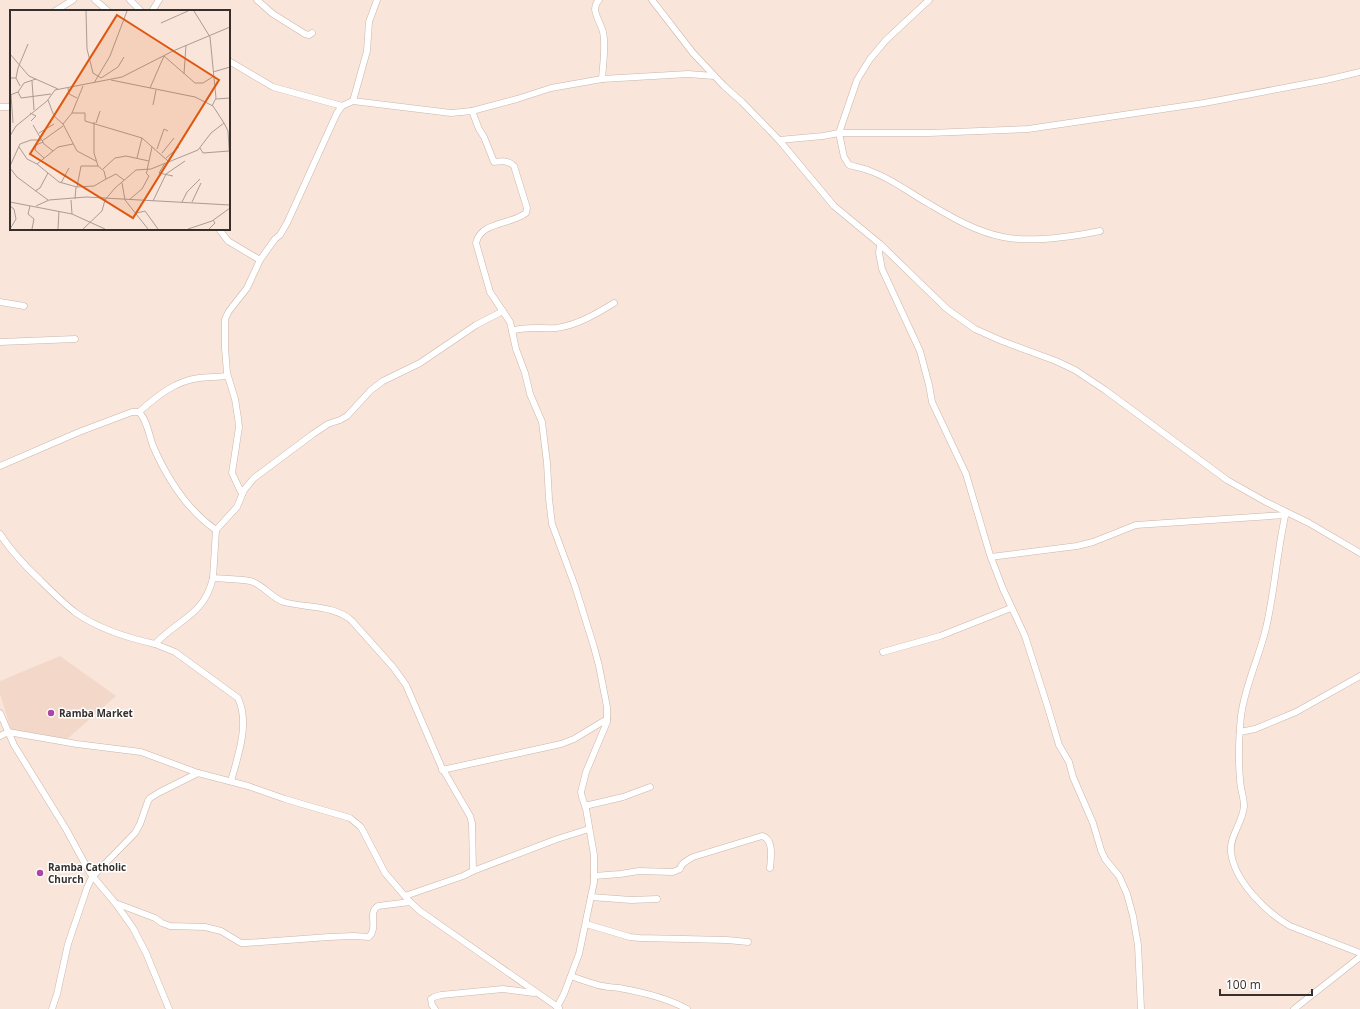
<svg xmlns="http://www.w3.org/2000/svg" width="1360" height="1009" font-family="'Open Sans',sans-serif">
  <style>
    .built { fill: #f3d8c9 }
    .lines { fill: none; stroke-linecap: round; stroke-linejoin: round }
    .street-casing { stroke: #c9b6ab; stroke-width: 7 }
    .street { stroke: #fff; stroke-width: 6 }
    .poi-dot { fill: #ad45a8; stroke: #fff; stroke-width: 1.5 }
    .labels { text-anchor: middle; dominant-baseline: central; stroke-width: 3; stroke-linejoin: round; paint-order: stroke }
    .poi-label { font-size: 10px; font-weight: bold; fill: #372f2b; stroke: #fff; text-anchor: start }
    .inset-road { fill: none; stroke: #ab9c94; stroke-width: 1 }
    .view { fill: #df570e; fill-opacity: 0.15; stroke: #df570e; stroke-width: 2 }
    .inset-edge { fill: none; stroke: #372f2b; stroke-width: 2 }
  </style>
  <rect width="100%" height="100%" fill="#f9e5da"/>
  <!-- built -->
  <path class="built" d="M 60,656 L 116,696 L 66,740 L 11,730 L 0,694 L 0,681 Z"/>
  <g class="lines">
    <!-- street casing -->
    <g class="street-casing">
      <g id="street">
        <path d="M 95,0 L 108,11"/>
        <path d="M 130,0 L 141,11"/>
        <path d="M 257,0 L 273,14 L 305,34 L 309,35 L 312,33"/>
        <path d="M 377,0 L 369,22 L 367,51 L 353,101 L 451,113 L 472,111 L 479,129 L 484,137 L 494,162 C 502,161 508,160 514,166 L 527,208 L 526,213 C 511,225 481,221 476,243 L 490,292 L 510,322 L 516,349 L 525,373 L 530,394 L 542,422 L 547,463 L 549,499 L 552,524 L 575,586 L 594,647 L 599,666 L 607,707 L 607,722 L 586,772 L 581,792 L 582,797 L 586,809 L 594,855 L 594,882 L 579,954 L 564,994 L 557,1007"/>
        <path d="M 599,0 C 589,9 601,22 603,32 C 606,45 603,65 602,79"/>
        <path d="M 652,0 L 693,53 L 724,86 L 742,102 L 779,140 L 834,206 L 880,244 L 947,309 L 975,329 L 1002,341 L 1056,361 L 1075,370 L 1105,390 L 1227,480 L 1266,502 L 1309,523 L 1360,553"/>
        <path d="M 929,0 L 886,40 L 870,59 L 857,80 L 839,133 L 844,157 L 849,165 C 856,167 863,168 870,171 C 891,178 911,194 931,205 C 953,218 977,232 1003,237 C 1032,243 1070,237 1100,231"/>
        <path d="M 55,11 L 73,0"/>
        <path d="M 152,11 L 159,0"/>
        <path d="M 229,61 L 273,87 L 342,106"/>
        <path d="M 0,107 L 11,107"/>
        <path d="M 472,111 L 517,99 L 551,88 L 602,79 L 688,74 L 714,76"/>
        <path d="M 779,140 L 823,136 L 839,133 L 929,133 L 1028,129 L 1204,103 L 1326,80 L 1360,72"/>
        <path d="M 219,229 L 228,241 L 260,260"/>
        <path d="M 880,244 L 879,253 L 882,269 L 920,351 L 929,385 L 932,402 L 966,474 L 990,555 L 1003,589 L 1025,636 L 1048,708 L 1059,745 L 1069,762 L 1073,777 L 1093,823 L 1101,850 L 1105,859 L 1119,876 L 1127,894 L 1133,916 L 1138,945 L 1141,1009"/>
        <path d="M 0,302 L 24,306"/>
        <path d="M 512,331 C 524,326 543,329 556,328 C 578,325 596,314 614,303"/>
        <path d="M 0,342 L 75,339"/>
        <path d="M 139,412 C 157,396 175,381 199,378 C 208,377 218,377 227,376"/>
        <path d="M 0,466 L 79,432 L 132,412 L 139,412 C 147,420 149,435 153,446 C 167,478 187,510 216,530"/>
        <path d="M 242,494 L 232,473 L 239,427 L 238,418 L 235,399 L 227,373 L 225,348 L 225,319 L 229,311 L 247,288 L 260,260 L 275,239 L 280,235 L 287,223 L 337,113 L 342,106 L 353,101"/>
        <path d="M 1286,512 C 1277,550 1275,590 1266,628 C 1259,658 1245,685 1241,716 C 1239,736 1238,758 1240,779 C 1240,788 1244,797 1244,806 C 1243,822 1229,837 1231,852 C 1234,881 1267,913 1290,926 L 1360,953"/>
        <path d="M 0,534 C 11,551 25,566 40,580 C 51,591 63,603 76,613 C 99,629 128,638 155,644"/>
        <path d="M 991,557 L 1077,546 L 1093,542 L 1136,525 L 1285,515"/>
        <path d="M 213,578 C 225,579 238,579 250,581 C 263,584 271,598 284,602 C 305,608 336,605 352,621 L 393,667 L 406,685 L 441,766 L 470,816 L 472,823 L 473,871 L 463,876 L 405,896"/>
        <path d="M 883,652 L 940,636 L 1011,608"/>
        <path d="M 0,713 L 14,745 L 66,829 L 90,873 L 116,904 L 133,928 L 146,953 L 169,1009"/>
        <path d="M 1240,732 L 1255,729 L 1296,712 L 1360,676"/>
        <path d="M 0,736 L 8,732 L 77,744 L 141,752 L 198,773 L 248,786 L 285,799 L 350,818 L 361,827 L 385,873 L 410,902 L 420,911 L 559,1008"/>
        <path d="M 442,770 L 561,744 L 574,739 L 607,719"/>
        <path d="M 231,781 C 238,756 250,723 238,698 L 175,652 L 155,644 C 178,619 204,616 213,578 L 216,530 L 237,507 L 244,490 L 254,478 L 313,434 L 328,424 L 340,420 L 347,416 L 371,390 L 383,381 L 420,363 L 476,325 L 503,311"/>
        <path d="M 585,805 L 589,805 L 623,797 L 650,787"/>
        <path d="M 473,871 L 557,839 L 589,829"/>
        <path d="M 594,876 L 620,874 L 639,871 L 673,872 L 680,869 C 681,863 688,860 693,857 L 762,836 C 774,839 771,858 770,868"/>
        <path d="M 591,897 L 631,900 L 657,899"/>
        <path d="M 118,904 L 155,918 L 162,923 L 170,926 L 205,927 L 221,931 L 241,943 L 246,943 L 329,937 L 354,936 L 369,937 C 379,926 367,913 378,906 L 410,902"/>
        <path d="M 586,924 L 630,937 L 640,938 L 727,940 L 748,942"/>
        <path d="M 571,976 C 579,979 587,982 595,984 C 602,987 611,987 619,988 C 642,992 667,998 687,1009"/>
        <path d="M 52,1009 L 57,994 L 68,944 L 87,888 L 92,877 L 135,833 L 140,824 L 148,801 L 150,798 L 160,792 L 198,773"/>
        <path d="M 435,1009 L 432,1005 L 431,999 L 434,997 L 441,995 L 503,989 L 534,993"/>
        <path d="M 1294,1009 L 1360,957"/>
      </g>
    </g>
    <!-- street -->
    <use href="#street" class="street"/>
  </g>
  <!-- markers -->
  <g class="poi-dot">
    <circle cx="51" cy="713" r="4"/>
    <circle cx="40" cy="873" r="4"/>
  </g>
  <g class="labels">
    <!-- poi labels -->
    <g class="poi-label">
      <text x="59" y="713">Ramba Market</text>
      <text x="48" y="867">Ramba Catholic<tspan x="48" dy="12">Church</tspan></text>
    </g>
  </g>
  <!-- overview -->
  <g transform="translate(10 10)">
    <rect width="220" height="220" fill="#f9e5da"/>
    <path class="inset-road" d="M 76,1 L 77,39 L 83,63 L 91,68 L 108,57 L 114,47M 184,1 L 200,27 L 206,88 L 202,96M 151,13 L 178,1M 0,44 L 19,66 L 48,79M 154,46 L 185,73 L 193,73 L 204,66M 203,62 L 220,57M 174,64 L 176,35M 0,68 L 6,68 L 10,76M 6,68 L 8,58 L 18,34M 22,71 L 24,100M 84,73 L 100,46 L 117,1M 58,78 L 59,84 L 67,88M 140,78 L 154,46M 8,82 L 11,88 L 41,84M 0,85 L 8,82 L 14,73 L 26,69M 1,85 L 3,113M 206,89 L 220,88M 38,90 L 44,106 L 53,114 L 62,103 L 75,103 L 75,111 L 132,128 L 158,151M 143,95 L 146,80M 20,103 L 26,106 L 21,111M 62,103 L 73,76M 84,112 L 84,143 L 88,156 L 94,161 L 96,169 L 106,164 L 114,170M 86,113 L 90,101M 214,113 L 218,121 L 220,152M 53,114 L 67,141 L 86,151M 23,115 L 34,134 L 43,141M 29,123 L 44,114M 0,126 L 6,116 L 37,91 L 45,80 L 112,67 L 163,41 L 220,17M 32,131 L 53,116M 33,132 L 26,135 L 25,140 L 34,148M 9,137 L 17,149 L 27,154 L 49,172 L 67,177M 190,138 L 193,143 L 219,141M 147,139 L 154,119 L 158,121M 152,143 L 164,128M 127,148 L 132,128M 156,148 L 169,137M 139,151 L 142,137M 155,153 L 149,163 L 163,166M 27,154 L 48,137 L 63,134M 0,156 L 10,134 L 21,130 L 31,130M 88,156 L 71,156 L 67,177 L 84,176 L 96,169M 0,158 L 7,167 L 38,190M 93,159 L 105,148 L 116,146 L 139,151 L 137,160M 51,173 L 59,158M 112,173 L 115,190 L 138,219M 25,181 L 30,178 L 38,163M 65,189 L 66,177M 120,189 L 132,179 L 139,166 L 136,163 L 138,159M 61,190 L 62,204M 143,191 L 156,164 L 175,151M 0,192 L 62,204 L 95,219M 172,192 L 177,182 L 190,169M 182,192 L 191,173M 0,196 L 4,199 L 6,209 L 0,219M 20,196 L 18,204 L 24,209 L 22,219M 26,196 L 39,190 L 76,187 L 220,195M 127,203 L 135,201 L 148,219M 48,219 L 49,201M 73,219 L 92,201 L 95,190 L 105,178 L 126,160 L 141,159 L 188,140 L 201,123 L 214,113 L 203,96 L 185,87 L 101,70M 178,219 L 202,211 L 220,198M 199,219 L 205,213 L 203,210"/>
    <path class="view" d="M 107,5 L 209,70 L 123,208 L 20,144 Z"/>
    <rect width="220" height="220" class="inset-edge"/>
  </g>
  <!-- scale -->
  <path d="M1220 989v6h92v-6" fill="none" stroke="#372f2b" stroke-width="2"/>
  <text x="1226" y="989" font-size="12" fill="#372f2b" stroke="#ffffff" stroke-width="3" paint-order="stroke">100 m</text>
</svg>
